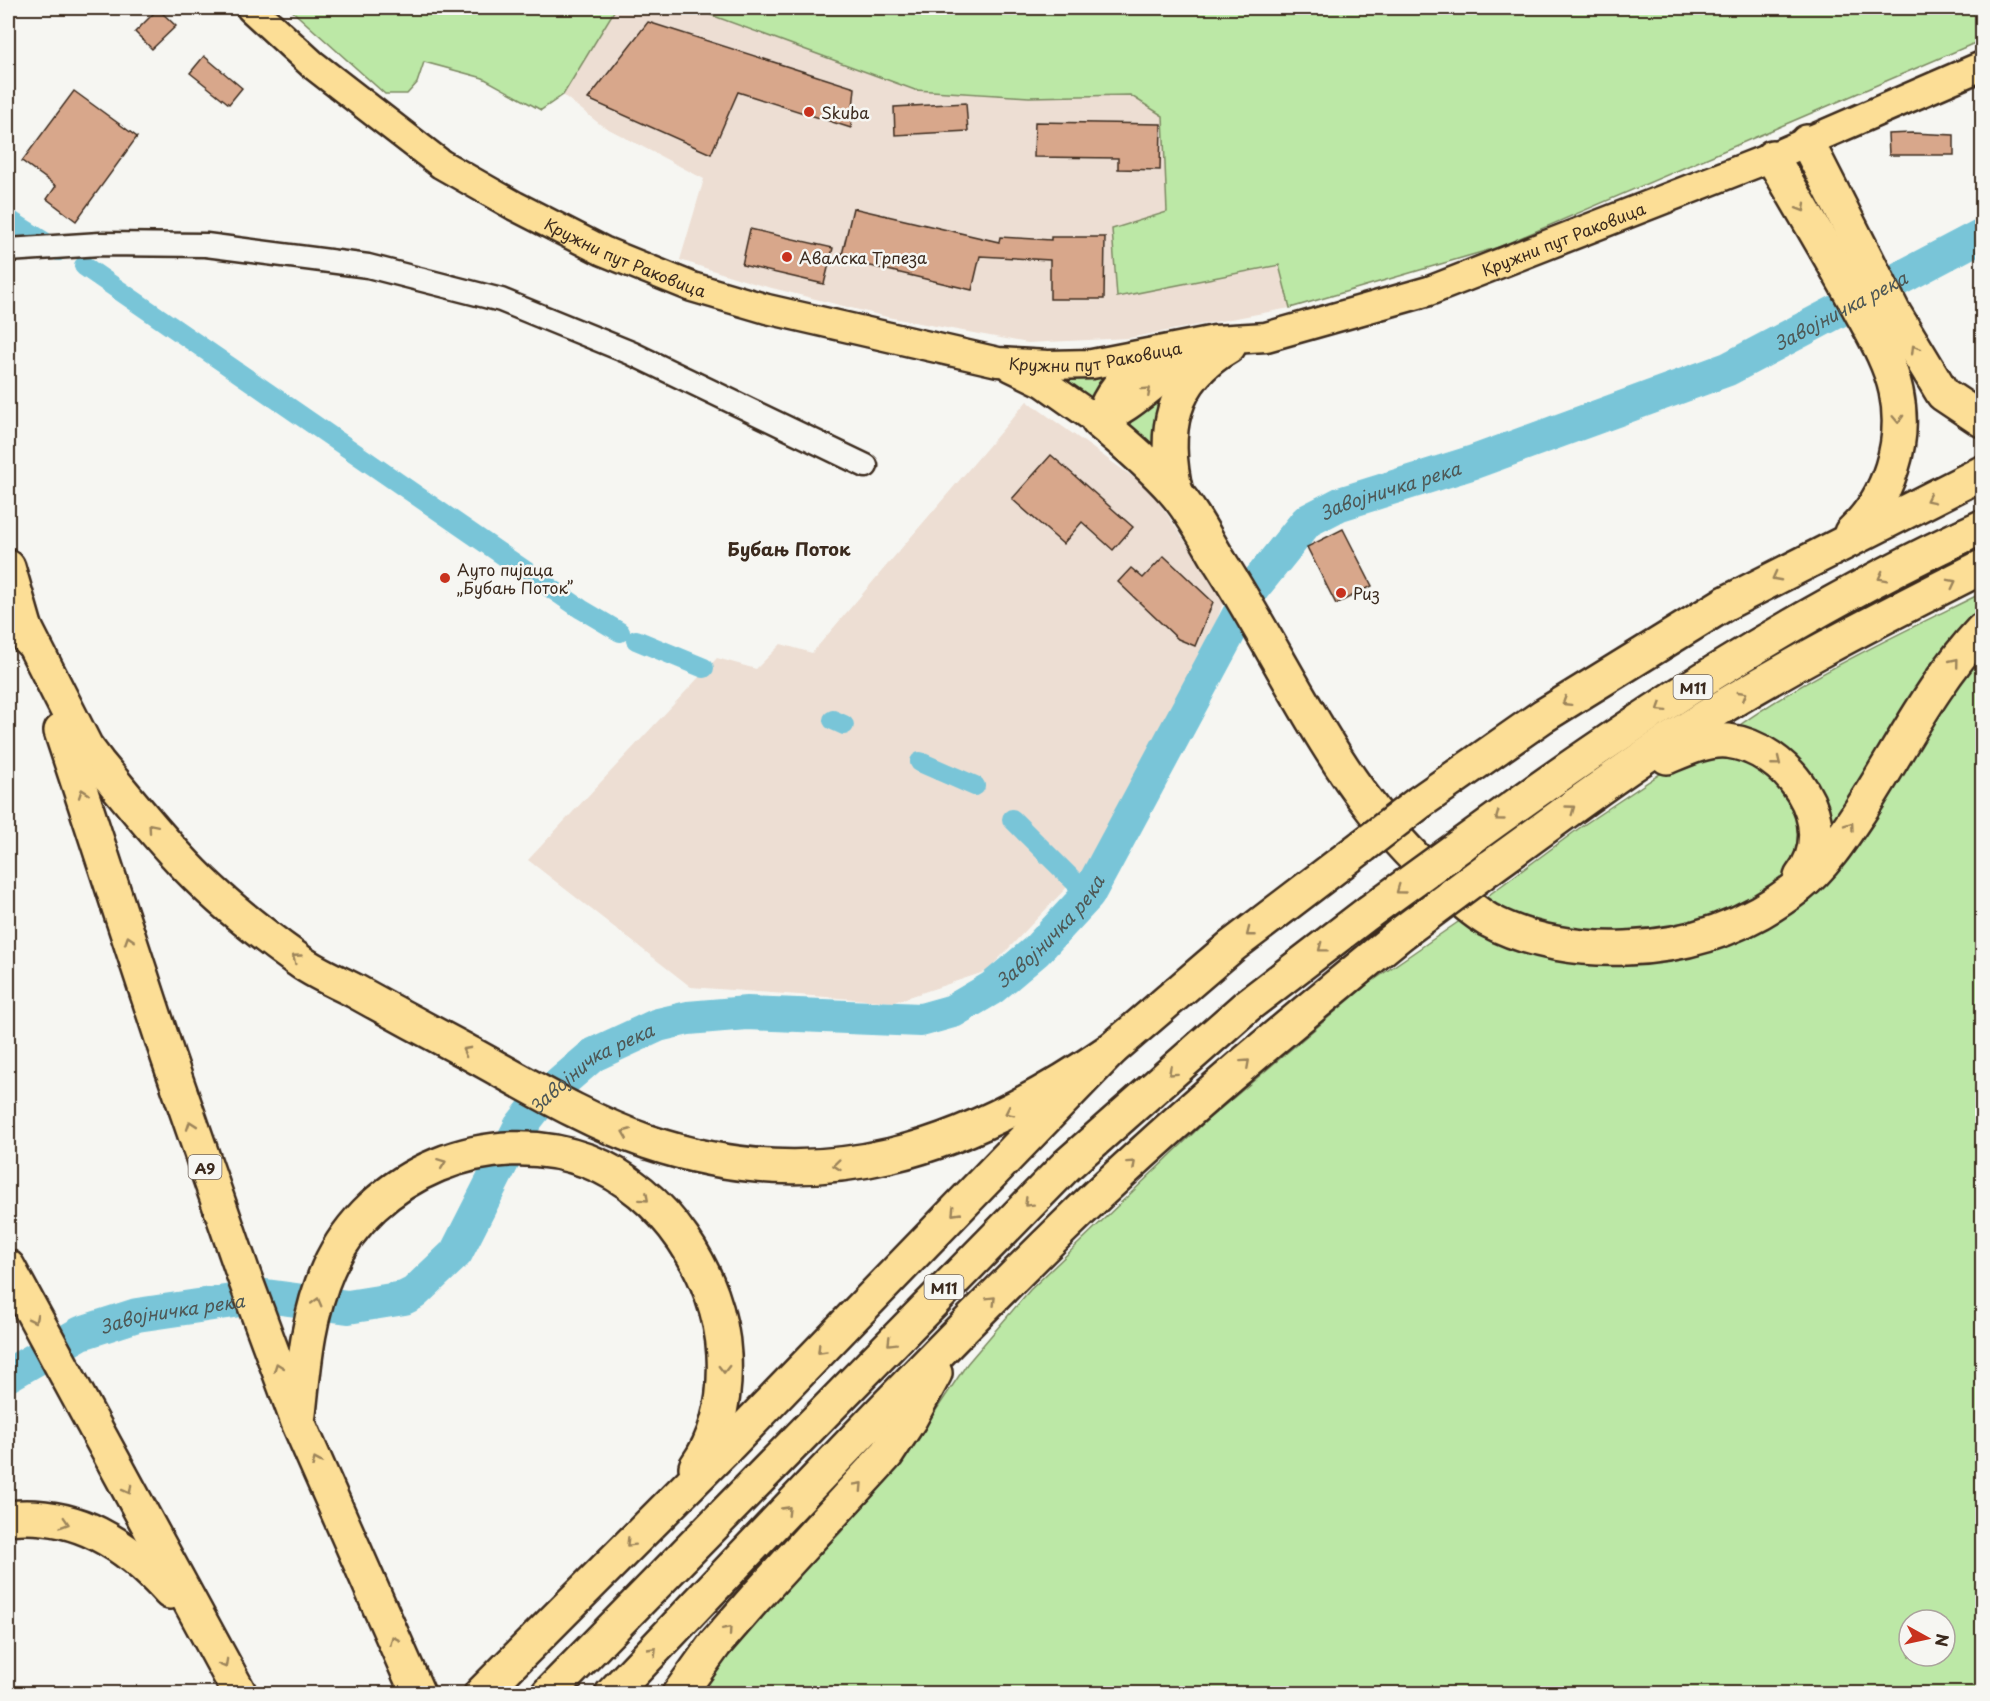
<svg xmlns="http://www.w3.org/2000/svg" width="1990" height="1701" font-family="'Playpen Sans',sans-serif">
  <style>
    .built { fill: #edded3 }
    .green { fill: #bce8a6; stroke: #7c8962; stroke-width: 1.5; fill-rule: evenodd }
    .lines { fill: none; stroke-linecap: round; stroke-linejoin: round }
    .canal { stroke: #79c5d8; stroke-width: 20 }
    .river { stroke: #79c5d8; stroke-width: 34 }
    .building { fill: #d8a78b; stroke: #3b2a1e; stroke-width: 1.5 }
    .minor-casing { stroke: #3b2a1e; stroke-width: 27 }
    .major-casing { stroke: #3b2a1e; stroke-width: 33 }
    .highway-casing { stroke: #3b2a1e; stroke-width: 38 }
    .minor { stroke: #f6f6f2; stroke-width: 22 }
    .major { stroke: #fcde96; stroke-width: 28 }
    .highway { stroke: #fcde96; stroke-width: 33 }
    .highway-bridge-casing { stroke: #3b2a1e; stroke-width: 38; stroke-linecap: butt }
    .highway-bridge { stroke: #fcde96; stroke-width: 33 }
    .oneway { stroke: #9c845a }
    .poi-dot { fill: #c8321e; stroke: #f6f6f2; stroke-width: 2 }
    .labels { text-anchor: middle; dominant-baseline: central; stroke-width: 5; stroke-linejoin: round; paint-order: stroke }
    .shield { fill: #f6f6f2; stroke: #73675e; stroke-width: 1.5 }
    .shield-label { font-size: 15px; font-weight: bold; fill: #3b2a1e }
    .poi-label { font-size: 16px; fill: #3b2a1e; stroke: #f6f6f2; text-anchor: start }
    .street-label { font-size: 16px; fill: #3b2a1e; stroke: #f6f6f2 }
    .water-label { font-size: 18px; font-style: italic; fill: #4e5856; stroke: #f6f6f2 }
    .neighbourhood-label { font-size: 18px; font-weight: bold; fill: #3b2a1e; stroke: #f6f6f2 }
  </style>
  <rect width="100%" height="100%" fill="#f6f6f2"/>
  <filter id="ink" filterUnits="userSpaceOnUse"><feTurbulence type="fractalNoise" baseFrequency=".0167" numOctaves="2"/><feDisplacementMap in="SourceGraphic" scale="12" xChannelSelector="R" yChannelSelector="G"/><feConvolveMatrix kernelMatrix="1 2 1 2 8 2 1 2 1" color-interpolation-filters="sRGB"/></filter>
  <g filter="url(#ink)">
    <!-- built -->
    <g class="built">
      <path d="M 616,8 L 692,8 L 915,90 L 1029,97 L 1130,95 L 1163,116 L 1167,212 L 1280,265 L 1290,308 L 1129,338 L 1028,343 L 887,317 L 756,284 L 680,260 L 704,179 L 601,125 L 563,95 Z"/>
      <path d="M 1027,401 L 1151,490 L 1224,600 L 1217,620 L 1146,756 L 1115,827 L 1089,864 L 987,971 L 894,1002 L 691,987 L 528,860 L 717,658 L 756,669 L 781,644 L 812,653 Z"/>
    </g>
    <!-- green -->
    <g class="green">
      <path d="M 289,8 L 616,8 L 563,95 L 541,110 L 483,78 L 424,62 L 417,83 L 407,94 L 385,94 Z"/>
      <path d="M 692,8 L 1982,8 L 1982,40 L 1499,247 L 1290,308 L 1279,265 L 1117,297 L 1112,229 L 1167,212 L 1163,116 L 1130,95 L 1029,97 L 915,90 Z"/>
      <path d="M 1123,369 L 1097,401 L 1066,380 L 1068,375 Z"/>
      <path d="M 1183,373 L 1160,458 L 1125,423 Z"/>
      <path d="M 1982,593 L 1982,609 L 1966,622 L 1833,828 L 1821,793 L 1737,727 C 1812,674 1899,634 1982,593 Z"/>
      <path d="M 1982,653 L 1982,1693 L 696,1694 L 755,1620 L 841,1532 L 920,1434 L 967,1364 L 1030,1290 L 1206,1121 L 1368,984 L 1464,918 L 1534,949 L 1773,921 L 1953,686 ZM 1909,1620 L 1945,1620 L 1945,1656 L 1909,1656 Z"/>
      <path d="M 1724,752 L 1778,777 L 1805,825 L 1794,870 L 1745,910 L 1643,937 L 1542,926 L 1482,900 L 1585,824 L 1663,772 Z"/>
    </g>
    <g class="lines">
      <!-- canal -->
      <g class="canal">
        <path d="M 8,219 L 59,251"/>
        <path d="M 84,266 L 581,609 L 620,632"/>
        <path d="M 636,640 L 704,668"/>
        <path d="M 833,720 L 844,725"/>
        <path d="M 920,762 L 975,786"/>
        <path d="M 1012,819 L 1088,895"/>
      </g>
      <!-- river -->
      <path class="river" id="s1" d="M 8,1375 L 81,1333 L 137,1315 L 266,1296 L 348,1307 L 404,1298 L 414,1293 L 456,1253 L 520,1127 L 542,1099 L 593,1055 L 658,1025 L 688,1018 L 747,1013 L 921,1020 L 953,1011 L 992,988 L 1036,951 L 1088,895 L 1253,588 L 1307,521 L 1340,504 L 1474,462 L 1728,369 L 1982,235"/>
    </g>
    <!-- building -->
    <g class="building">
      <path d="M 158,9 L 176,26 L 152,49 L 135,32 Z"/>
      <path d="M 648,22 L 855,88 L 851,128 L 738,92 L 711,154 L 588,99 Z"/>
      <path d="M 204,56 L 242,88 L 229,104 L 190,73 Z"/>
      <path d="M 74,91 L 137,137 L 76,221 L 47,199 L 56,186 L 22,161 Z"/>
      <path d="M 966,103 L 968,131 L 895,135 L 894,107 Z"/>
      <path d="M 1035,122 L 1161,124 L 1160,170 L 1118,169 L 1118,158 L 1034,157 Z"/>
      <path d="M 1912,133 L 1954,135 L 1954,155 L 1889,155 L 1888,134 Z"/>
      <path d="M 853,208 L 999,242 L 1000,237 L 1051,240 L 1051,237 L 1105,237 L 1104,299 L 1050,299 L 1050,260 L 980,256 L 972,290 L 841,259 Z"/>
      <path d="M 750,229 L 833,248 L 824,284 L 742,265 Z"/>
      <path d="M 1051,455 L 1133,527 L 1113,550 L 1082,522 L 1063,544 L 1012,499 Z"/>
      <path d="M 1343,529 L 1372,586 L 1336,604 L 1307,547 Z"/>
      <path d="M 1164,556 L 1213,602 L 1195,646 L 1178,639 L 1118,582 L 1131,568 L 1143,578 Z"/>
    </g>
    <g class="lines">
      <!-- minor casing -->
      <g class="minor-casing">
        <path id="minor" d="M 8,250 L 100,244 L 206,245 L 368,266 L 501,300 L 631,353 L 866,466"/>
      </g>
      <!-- major casing -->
      <g class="major-casing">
        <g id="major">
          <path id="s2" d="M 251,8 L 312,64 L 441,164 L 515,206 L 603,251 L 692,287 L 767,309 L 998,362 L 1048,365 L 1092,364 L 1215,340 L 1266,337 L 1429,291 L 1772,157 L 1982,66"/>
          <path d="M 1011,367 L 1044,383 L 1098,421"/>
          <path d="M 1098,421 C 1140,406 1165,368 1206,352"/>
          <path d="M 1098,421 C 1107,393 1123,372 1150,357"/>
        </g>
      </g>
      <!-- highway casing -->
      <g class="highway-casing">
        <g id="highway">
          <path d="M 1807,142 L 1894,313 L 1943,394 L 1982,420"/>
          <path d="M 1772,157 C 1801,207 1831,257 1859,308 C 1873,334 1890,362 1896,391 C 1907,442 1889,498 1851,533"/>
          <path d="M 1098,421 C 1125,443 1152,466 1174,491 C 1192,511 1206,539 1220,562 C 1291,672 1341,798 1443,884 C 1457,896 1471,910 1488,920 C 1529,942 1580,950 1626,948 C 1691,946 1748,926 1799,886 C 1824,866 1842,838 1860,811 C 1900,750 1932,683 1982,630"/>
          <path d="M 1176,493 C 1162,432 1170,380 1229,346"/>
          <path d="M 8,567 L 29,640"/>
          <path d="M 22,621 L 86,747 L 98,763 C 124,794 150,827 178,857 C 213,896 256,930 298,960 C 315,973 336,981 355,991 C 391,1011 428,1031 464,1050 C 523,1082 584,1120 648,1142 C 823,1201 967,1149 1112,1049"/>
          <path d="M 61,731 L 168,1057 L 244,1276 L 298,1422 L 418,1694"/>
          <path d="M 1667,757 C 1686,749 1707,739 1728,741 C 1787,748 1843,823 1801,877"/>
          <path d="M 1420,802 L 1543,716 L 1726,603 L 1982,473"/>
          <path d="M 1464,843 C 1627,724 1798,611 1982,527"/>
          <path d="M 1489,868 C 1552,823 1614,775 1679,734 C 1776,671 1879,619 1982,567"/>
          <path d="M 8,1267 L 240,1694"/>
          <path d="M 299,1414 C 304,1365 308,1314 328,1269 C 371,1173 490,1124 588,1161 C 664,1190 720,1275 724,1355 C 726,1394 719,1435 696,1467"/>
          <path d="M 8,1518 C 76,1511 126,1543 170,1592"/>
          <path d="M 481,1694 L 731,1443 L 1112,1049 L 1232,946 L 1363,846"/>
          <path d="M 548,1694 L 1067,1165 L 1248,1005 L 1369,912"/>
          <path d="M 612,1694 C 761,1538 908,1380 1062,1229 C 1169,1124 1286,1027 1403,932"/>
          <path d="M 679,1694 L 715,1644 L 756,1597 L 887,1454 L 910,1419 L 935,1373"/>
        </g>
      </g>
      <!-- minor -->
      <use href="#minor" class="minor"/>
      <!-- major -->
      <use href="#major" class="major"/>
      <!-- highway -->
      <use href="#highway" class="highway"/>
      <!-- highway-bridge casing -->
      <g class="highway-bridge-casing">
        <g id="highway-bridge">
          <path d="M 1363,846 L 1420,802"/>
          <path d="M 1369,912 L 1464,843"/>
          <path d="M 1403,932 L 1489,868"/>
        </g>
      </g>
      <!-- highway-bridge -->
      <use href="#highway-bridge" class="highway-bridge"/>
    </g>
    <!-- one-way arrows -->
    <defs><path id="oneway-chevron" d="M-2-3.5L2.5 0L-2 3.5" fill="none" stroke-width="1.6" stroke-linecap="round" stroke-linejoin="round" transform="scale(1.5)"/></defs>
    <g class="oneway">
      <use href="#oneway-chevron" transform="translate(1802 208) rotate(59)"/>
      <use href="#oneway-chevron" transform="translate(1915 349) rotate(-121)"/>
      <use href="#oneway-chevron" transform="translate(1147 391) rotate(-42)"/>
      <use href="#oneway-chevron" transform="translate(1898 419) rotate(88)"/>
      <use href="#oneway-chevron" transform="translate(1930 499) rotate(154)"/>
      <use href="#oneway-chevron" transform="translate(1776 577) rotate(152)"/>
      <use href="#oneway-chevron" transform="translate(1882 577) rotate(152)"/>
      <use href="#oneway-chevron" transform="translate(1952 583) rotate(-27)"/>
      <use href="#oneway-chevron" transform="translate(1955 662) rotate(-51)"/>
      <use href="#oneway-chevron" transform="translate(1743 695) rotate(-31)"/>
      <use href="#oneway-chevron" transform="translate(1566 702) rotate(148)"/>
      <use href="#oneway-chevron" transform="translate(1661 708) rotate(148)"/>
      <use href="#oneway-chevron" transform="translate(1777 762) rotate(39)"/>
      <use href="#oneway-chevron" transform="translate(83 793) rotate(-109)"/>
      <use href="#oneway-chevron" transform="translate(1571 809) rotate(-36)"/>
      <use href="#oneway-chevron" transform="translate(1499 817) rotate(144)"/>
      <use href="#oneway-chevron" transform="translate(1850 826) rotate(-55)"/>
      <use href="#oneway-chevron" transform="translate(152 827) rotate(-131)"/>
      <use href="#oneway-chevron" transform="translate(1400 890) rotate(144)"/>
      <use href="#oneway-chevron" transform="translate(1250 933) rotate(142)"/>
      <use href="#oneway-chevron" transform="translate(129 940) rotate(-108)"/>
      <use href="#oneway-chevron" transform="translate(1322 948) rotate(143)"/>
      <use href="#oneway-chevron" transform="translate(296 958) rotate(-144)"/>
      <use href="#oneway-chevron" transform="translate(466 1051) rotate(-152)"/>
      <use href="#oneway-chevron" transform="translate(1246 1063) rotate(-42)"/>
      <use href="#oneway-chevron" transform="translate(1172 1072) rotate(138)"/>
      <use href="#oneway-chevron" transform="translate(1009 1112) rotate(154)"/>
      <use href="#oneway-chevron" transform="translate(191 1125) rotate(-109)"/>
      <use href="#oneway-chevron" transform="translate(626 1133) rotate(-158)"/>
      <use href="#oneway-chevron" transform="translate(442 1163) rotate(-21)"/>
      <use href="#oneway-chevron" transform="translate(1132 1164) rotate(-42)"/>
      <use href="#oneway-chevron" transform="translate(837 1165) rotate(174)"/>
      <use href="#oneway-chevron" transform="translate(645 1198) rotate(42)"/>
      <use href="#oneway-chevron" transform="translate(1028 1203) rotate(135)"/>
      <use href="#oneway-chevron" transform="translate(955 1212) rotate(134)"/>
      <use href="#oneway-chevron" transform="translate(992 1300) rotate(-45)"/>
      <use href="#oneway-chevron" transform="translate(317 1302) rotate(-75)"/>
      <use href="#oneway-chevron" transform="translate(34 1319) rotate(63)"/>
      <use href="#oneway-chevron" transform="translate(891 1342) rotate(135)"/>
      <use href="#oneway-chevron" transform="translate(821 1350) rotate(134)"/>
      <use href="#oneway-chevron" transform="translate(278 1367) rotate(-110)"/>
      <use href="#oneway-chevron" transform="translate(724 1369) rotate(90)"/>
      <use href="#oneway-chevron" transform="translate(316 1462) rotate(-114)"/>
      <use href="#oneway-chevron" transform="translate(859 1486) rotate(-47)"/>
      <use href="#oneway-chevron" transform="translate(128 1490) rotate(61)"/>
      <use href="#oneway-chevron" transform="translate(787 1510) rotate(-46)"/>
      <use href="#oneway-chevron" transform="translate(65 1523) rotate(18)"/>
      <use href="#oneway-chevron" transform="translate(630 1543) rotate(135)"/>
      <use href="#oneway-chevron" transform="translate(728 1630) rotate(-49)"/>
      <use href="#oneway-chevron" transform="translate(394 1640) rotate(-114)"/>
      <use href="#oneway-chevron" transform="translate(653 1651) rotate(-46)"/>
      <use href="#oneway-chevron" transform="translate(224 1664) rotate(61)"/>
    </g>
  </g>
  <!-- markers -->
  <g class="poi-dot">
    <circle cx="809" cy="112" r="6"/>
    <circle cx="787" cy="257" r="6"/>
    <circle cx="445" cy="578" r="6"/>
    <circle cx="1341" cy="593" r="6"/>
  </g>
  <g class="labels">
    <!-- shield labels -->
    <g class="shield">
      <rect x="1673.5" y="675" width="39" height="24" rx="4.5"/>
      <rect x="188.5" y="1155" width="33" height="24" rx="4.5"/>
      <rect x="924.5" y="1275" width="39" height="24" rx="4.5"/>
    </g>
    <g class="shield-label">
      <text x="1693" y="687">M11</text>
      <text x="205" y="1167">A9</text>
      <text x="944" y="1287">M11</text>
    </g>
    <!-- poi labels -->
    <g class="poi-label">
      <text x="821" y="112">Skuba</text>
      <text x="799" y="257">Авалска Трпеза</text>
      <text x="457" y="569">Ауто пијаца<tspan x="457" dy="18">„Бубањ Поток”</tspan></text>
      <text x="1353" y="593">Риз</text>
    </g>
    <!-- street labels -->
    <g class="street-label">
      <text stroke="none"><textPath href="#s2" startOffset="1425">Кружни пут Раковица</textPath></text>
      <text stroke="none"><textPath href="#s2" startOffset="453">Кружни пут Раковица</textPath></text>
      <text stroke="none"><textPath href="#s2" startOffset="939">Кружни пут Раковица</textPath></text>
    </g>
    <!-- water labels -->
    <g class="water-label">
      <text stroke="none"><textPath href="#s1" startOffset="2284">Завојничка река</textPath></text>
      <text stroke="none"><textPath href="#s1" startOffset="1798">Завојничка река</textPath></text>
      <text stroke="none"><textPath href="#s1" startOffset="1222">Завојничка река</textPath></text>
      <text stroke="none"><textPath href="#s1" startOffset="718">Завојничка река</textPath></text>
      <text stroke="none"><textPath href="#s1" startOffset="178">Завојничка река</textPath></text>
    </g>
    <!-- neighbourhood labels -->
    <g class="neighbourhood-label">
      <text x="789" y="548">Бубањ Поток</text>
    </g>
  </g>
  <!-- margin -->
  <rect width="1990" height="1701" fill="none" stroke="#f6f6f2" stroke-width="30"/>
  <rect x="15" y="15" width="1960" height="1671" fill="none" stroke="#3b2a1e" stroke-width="2" filter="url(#ink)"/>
  <!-- north arrow -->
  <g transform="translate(1927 1638) rotate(98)"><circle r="28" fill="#f6f6f2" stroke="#aba49d" stroke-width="1.5"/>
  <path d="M0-4.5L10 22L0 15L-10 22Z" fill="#c8321e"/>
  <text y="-9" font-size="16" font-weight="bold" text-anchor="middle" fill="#3b2a1e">N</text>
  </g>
</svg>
